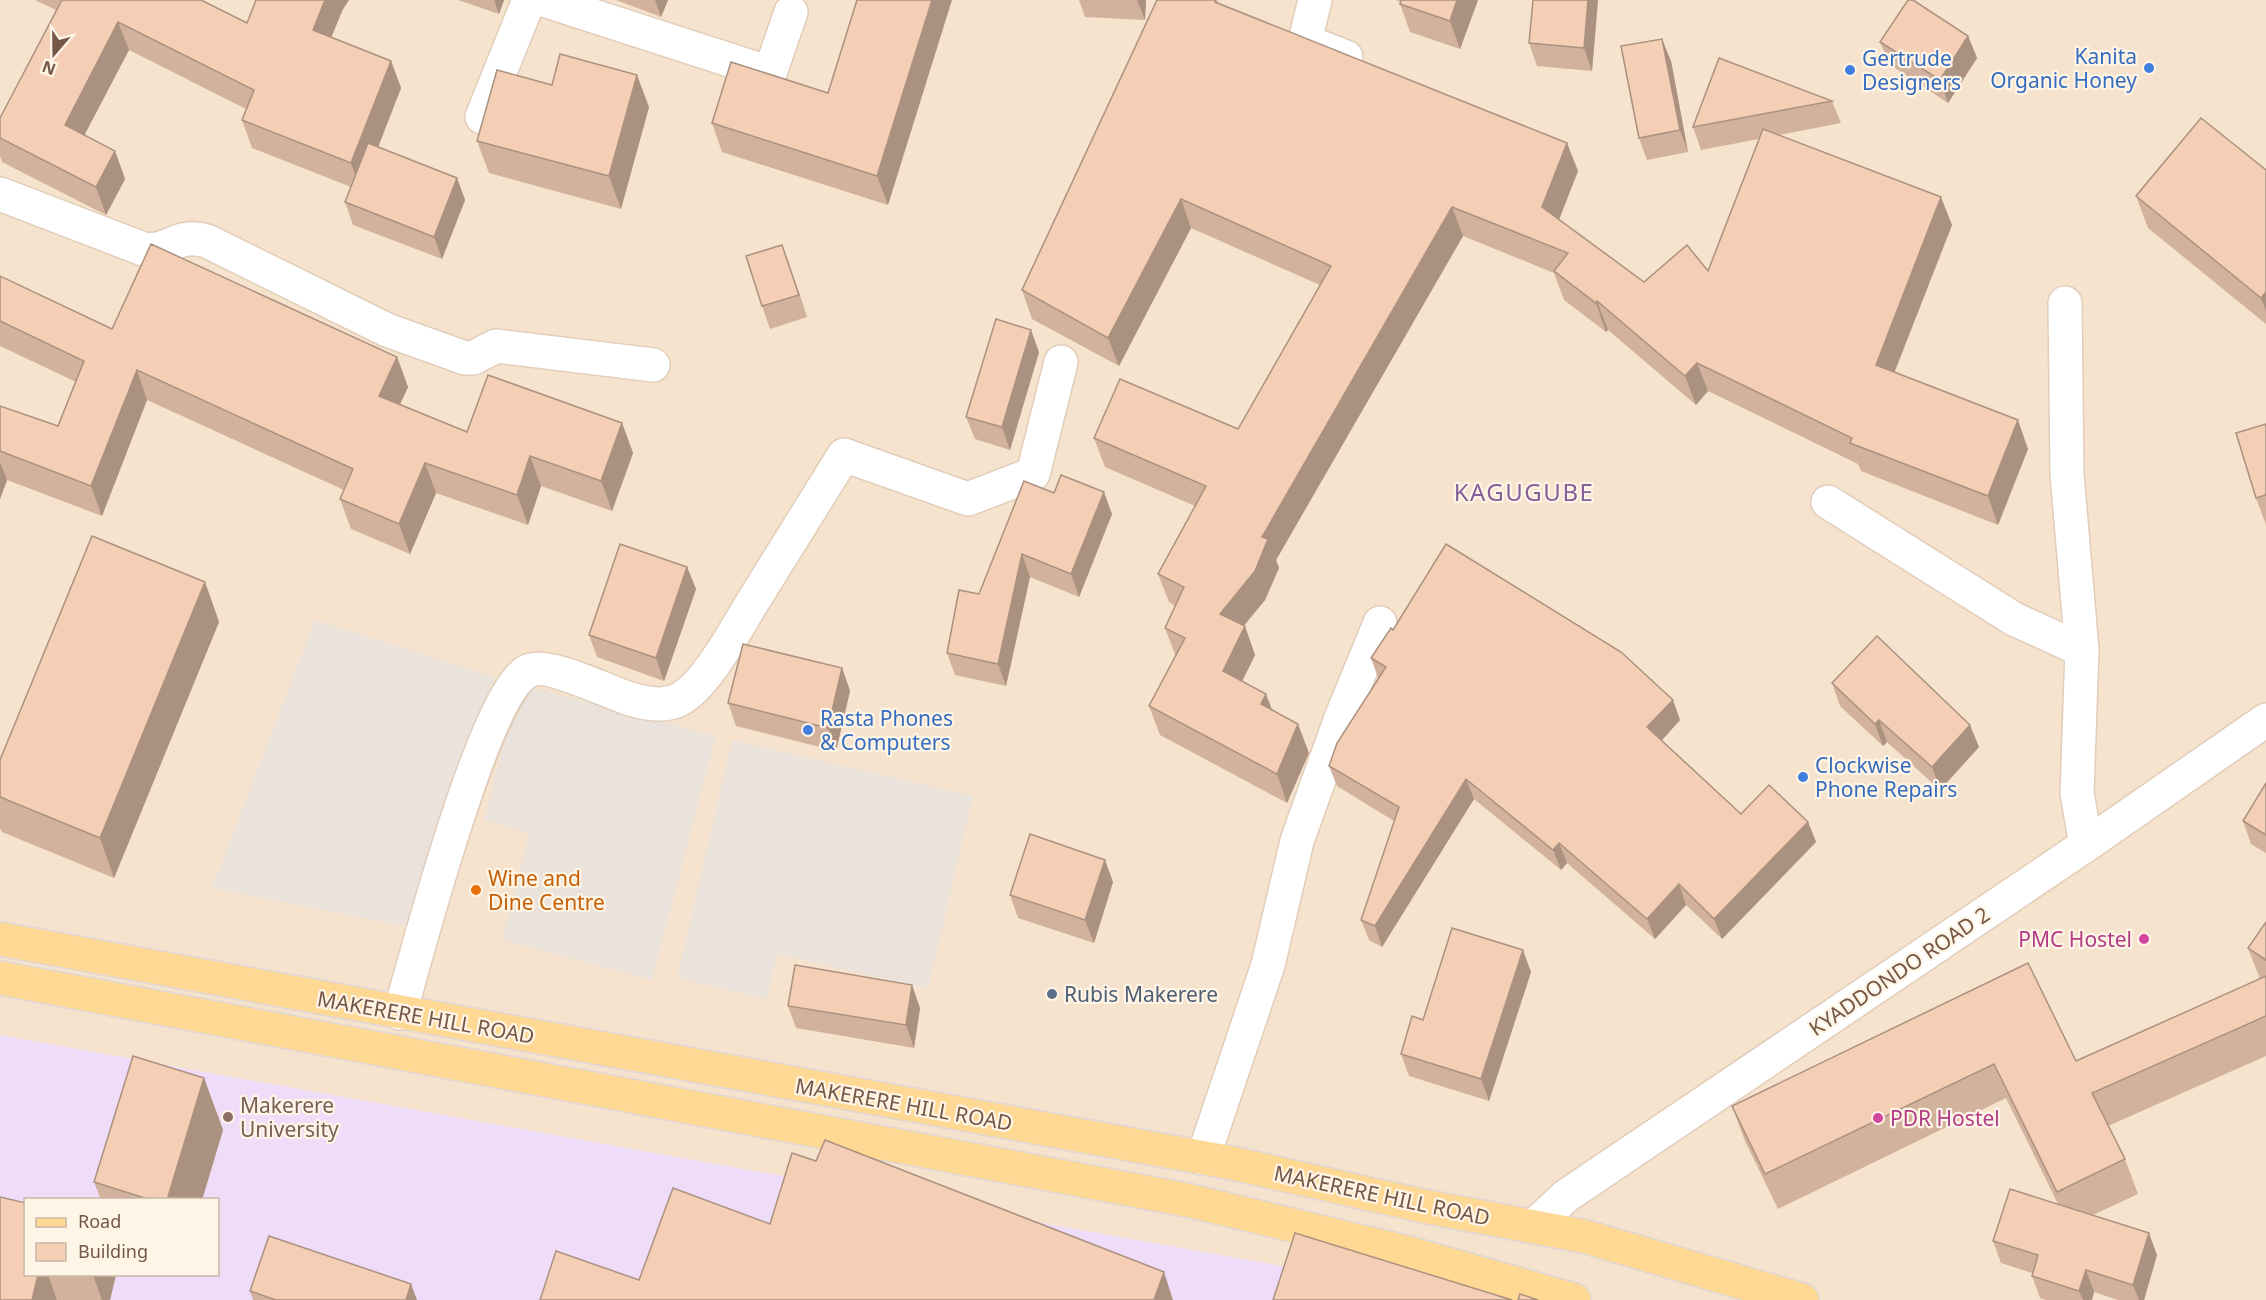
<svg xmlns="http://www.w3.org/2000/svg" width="2266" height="1300" font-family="'Noto Sans',sans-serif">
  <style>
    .residential { fill: #f5e3cd; fill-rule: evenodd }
    .industrial { fill: #ebe3db }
    .education { fill: #efdcf9; fill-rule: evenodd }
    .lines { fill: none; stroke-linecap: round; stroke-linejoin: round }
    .minor-casing { stroke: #e2cdbb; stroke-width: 36 }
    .major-casing { stroke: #ded7d3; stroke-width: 36 }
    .minor { stroke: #fff; stroke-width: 33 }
    .major { stroke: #ffd894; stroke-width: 33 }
    .wall { fill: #d2b29c }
    .shaded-wall { fill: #ab917f }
    .building { fill: #f4cfb5; stroke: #ab917f; stroke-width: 1.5 }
    .shop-dot { fill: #3f7fe0; stroke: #fff5e6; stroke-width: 2 }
    .food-dot { fill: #e8710a; stroke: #fff5e6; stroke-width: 2 }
    .hotel-dot { fill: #d1479c; stroke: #fff5e6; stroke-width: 2 }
    .service-dot { fill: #5c6f8a; stroke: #fff5e6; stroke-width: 2 }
    .education-dot { fill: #8d6e63; stroke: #fff5e6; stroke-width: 2 }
    .labels { text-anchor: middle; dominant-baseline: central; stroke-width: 4.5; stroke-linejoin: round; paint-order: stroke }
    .shop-label { font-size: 21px; fill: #366cbe; stroke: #fff5e6; text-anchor: start }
    .food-label { font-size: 21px; fill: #c56008; stroke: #fff5e6; text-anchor: start }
    .hotel-label { font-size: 21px; fill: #b23c85; stroke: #fff5e6; text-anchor: end }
    .street-label { font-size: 21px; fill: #755746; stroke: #fff5e6 }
    .service-label { font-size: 21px; fill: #4e5e75; stroke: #fff5e6; text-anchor: start }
    .education-label { font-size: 21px; fill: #785e54; stroke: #fff5e6; text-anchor: start }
    .quarter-label { font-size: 24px; letter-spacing: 1.5px; fill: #866199; stroke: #fff5e6 }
  </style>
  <rect width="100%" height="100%" fill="#fdf2df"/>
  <!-- residential -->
  <path class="residential" d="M 0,0 L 2266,0 L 2266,1300 L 0,1300 ZM 26,1200 L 218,1200 L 218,1274 L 26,1274 Z"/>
  <!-- industrial -->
  <g class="industrial">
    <path d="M 315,620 L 495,677 L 409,927 L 212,888 Z"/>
    <path d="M 519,684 L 716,736 L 652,980 L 502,940 L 529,833 L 484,820 Z"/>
    <path d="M 732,740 L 973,796 L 928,989 L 777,954 L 767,999 L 677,978 Z"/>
  </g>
  <!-- education -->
  <path class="education" d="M 0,1035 L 1448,1296 L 1464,1300 L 0,1300 ZM 26,1200 L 218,1200 L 218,1274 L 26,1274 Z"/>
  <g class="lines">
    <!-- minor casing -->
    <g class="minor-casing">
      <g id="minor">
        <path d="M 544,0 L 770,73 L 791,12"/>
        <path d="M 1315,0 L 1305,41 L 1346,57"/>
        <path d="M 482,117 L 529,0"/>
        <path d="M 0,194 L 143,249 C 170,253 176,232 207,241 L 387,330 L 465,358 L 473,358 L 496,346 L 653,365"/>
        <path d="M 2065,303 L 2067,474 L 2082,650 L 2077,793 L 2086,845"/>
        <path d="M 1828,502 L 2014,619 L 2082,650"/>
        <path d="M 400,1013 C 416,956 485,693 528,671 C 546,661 606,691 627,698 C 643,703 664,708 680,699 C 707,685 738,625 755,598 C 785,550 814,503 844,455 L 968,499 L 1033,474 L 1061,362"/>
        <path d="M 1203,1158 L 1268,965 L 1297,841 L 1341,718 L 1380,623"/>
        <path d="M 1535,1225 L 1566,1196 L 2086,845 L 2266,720"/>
      </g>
    </g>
    <!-- major casing -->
    <g class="major-casing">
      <g id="major">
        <path d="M 0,939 L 1227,1162 L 1423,1206 L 1583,1236 L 1802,1300"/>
        <path d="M 0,978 L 1187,1200 L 1409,1253 L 1574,1300"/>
      </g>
    </g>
    <!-- minor -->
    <use href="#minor" class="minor"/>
    <!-- major -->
    <use href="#major" class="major"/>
  </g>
  <!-- wall -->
  <g class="wall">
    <path d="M 35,0 L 201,0 L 247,23 L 342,11 L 331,37 L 391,61 L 401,88 L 378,147 L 457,178 L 465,200 L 442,259 L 353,225 L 345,202 L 351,187 L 252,148 L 242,120 L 246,109 L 129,50 L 84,135 L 115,151 L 125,179 L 106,215 L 2,162 L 0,156 L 0,118 L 56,10 Z"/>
    <path d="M 458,0 L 504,0 L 499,14 Z"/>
    <path d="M 616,0 L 668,0 L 661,17 Z"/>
    <path d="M 857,0 L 888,205 L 722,152 L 712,123 L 828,93 Z"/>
    <path d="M 1079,0 L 1146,0 L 1145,20 L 1085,17 Z"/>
    <path d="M 1217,0 L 1218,4 L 1578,171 L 1559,219 L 1644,282 L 1708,271 L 1759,139 L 1701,150 L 1693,127 L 1832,101 L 1841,123 L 1779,135 L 1952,225 L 1894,372 L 2028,449 L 1998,525 L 1861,471 L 1858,464 L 1708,391 L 1696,405 L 1608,330 L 1606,332 L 1564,300 L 1554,273 L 1463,236 L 1276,560 L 1279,568 L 1265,600 L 1244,626 L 1255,655 L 1242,681 L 1273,711 L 1309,753 L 1287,803 L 1160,735 L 1149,706 L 1176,657 L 1165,628 L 1175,606 L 1169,602 L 1158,574 L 1195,506 L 1105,467 L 1094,438 L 1238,429 L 1320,285 L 1191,228 L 1119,366 L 1032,319 L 1022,290 Z"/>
    <path d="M 1396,0 L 1478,0 L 1460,49 L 1410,32 L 1400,4 L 1400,2 Z"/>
    <path d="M 1598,0 L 1592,71 L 1537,66 L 1529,43 Z"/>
    <path d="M 1968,36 L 1977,58 L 1948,103 L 1889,64 L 1880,42 Z"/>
    <path d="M 1671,61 L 1688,152 L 1647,160 L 1639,138 Z"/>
    <path d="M 552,85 L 649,107 L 621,209 L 489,173 L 477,141 Z"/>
    <path d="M 2266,170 L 2266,324 L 2148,228 L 2136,196 Z"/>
    <path d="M 782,245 L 807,317 L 770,329 L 762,306 Z"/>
    <path d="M 0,276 L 112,329 L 397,357 L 408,387 L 400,404 L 467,432 L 622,423 L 633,453 L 612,511 L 541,486 L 528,525 L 436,493 L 410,554 L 351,529 L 340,499 L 344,490 L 147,400 L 102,516 L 7,480 L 0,499 L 0,406 L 58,426 L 76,382 L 0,346 Z"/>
    <path d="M 1039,352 L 1010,450 L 975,439 L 966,417 Z"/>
    <path d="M 2266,424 L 2266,525 L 2256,498 Z"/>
    <path d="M 1024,481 L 1112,514 L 1079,597 L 1030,577 L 1006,686 L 955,675 L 947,653 L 979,594 Z"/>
    <path d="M 687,567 L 696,589 L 664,681 L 597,657 L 589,635 Z"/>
    <path d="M 205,582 L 219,622 L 114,878 L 2,832 L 0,828 L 0,760 Z"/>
    <path d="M 1393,630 L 1680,720 L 1661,740 L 1741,814 L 1808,822 L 1816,842 L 1722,939 L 1686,905 L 1655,939 L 1567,863 L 1561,870 L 1474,799 L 1382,947 L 1369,940 L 1361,920 L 1394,821 L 1337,786 L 1329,766 L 1378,678 L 1371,658 Z"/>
    <path d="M 842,668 L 850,691 L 836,751 L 736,726 L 728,703 Z"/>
    <path d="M 1832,683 L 1979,747 L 1940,790 L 1887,742 L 1883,746 L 1840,706 Z"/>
    <path d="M 2266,783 L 2266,853 L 2251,844 L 2243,821 Z"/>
    <path d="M 1113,882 L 1094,943 L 1018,918 L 1010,895 Z"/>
    <path d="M 2266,922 L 2266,1056 L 2108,1126 L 2125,1159 L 2138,1194 L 2093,1215 L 2157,1255 L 2144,1300 L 2118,1300 L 2094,1292 L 2092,1300 L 2046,1300 L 2040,1298 L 2032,1276 L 2032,1273 L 2001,1263 L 1993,1241 L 2058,1204 L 2006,1098 L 1778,1209 L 1745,1141 L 1732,1106 L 2028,963 L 2076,1061 L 2260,979 L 2248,948 Z"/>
    <path d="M 1531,972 L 1489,1101 L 1409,1076 L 1401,1054 L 1423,1020 Z"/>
    <path d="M 788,1006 L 920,1008 L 914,1048 L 796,1028 Z"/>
    <path d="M 204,1078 L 223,1130 L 202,1200 L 101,1200 L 94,1182 Z"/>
    <path d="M 26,1275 L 116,1275 L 110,1300 L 0,1300 Z"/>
    <path d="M 250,1291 L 417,1300 L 253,1300 Z"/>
  </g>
  <!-- shaded-wall -->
  <g class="shaded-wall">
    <path d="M 325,0 L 349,0 L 342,11 L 323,58 L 313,30 Z"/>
    <path d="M 494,0 L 504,0 L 499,14 Z"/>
    <path d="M 655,0 L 668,0 L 661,17 Z"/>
    <path d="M 932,0 L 952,0 L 888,205 L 877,176 Z"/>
    <path d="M 1137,0 L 1146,0 L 1145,20 Z"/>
    <path d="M 1457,0 L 1478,0 L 1460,49 L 1450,21 Z"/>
    <path d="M 1588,0 L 1598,0 L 1592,71 L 1584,48 Z"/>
    <path d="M 118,22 L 129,50 L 75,153 L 65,125 Z"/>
    <path d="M 1968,36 L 1977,58 L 1948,103 L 1940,80 Z"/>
    <path d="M 1662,39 L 1671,61 L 1688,152 L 1680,130 Z"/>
    <path d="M 391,61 L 401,88 L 361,191 L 351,163 Z"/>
    <path d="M 637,75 L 649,107 L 621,209 L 609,176 Z"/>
    <path d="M 1567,143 L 1578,171 L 1553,235 L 1542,207 Z"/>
    <path d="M 115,151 L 125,179 L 106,215 L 96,187 Z"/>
    <path d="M 457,178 L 465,200 L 442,259 L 434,237 Z"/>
    <path d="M 1941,197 L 1952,225 L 1886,394 L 1876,365 Z"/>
    <path d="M 1181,199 L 1191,228 L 1119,366 L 1108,338 Z"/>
    <path d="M 1452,207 L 1463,236 L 1276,560 L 1279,568 L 1265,600 L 1230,642 L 1220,614 L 1262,537 Z"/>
    <path d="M 782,245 L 790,267 L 807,317 L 799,295 Z"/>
    <path d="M 2266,292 L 2266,311 L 2261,298 Z"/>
    <path d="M 1597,301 L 1608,330 L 1606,332 L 1596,303 Z"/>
    <path d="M 1031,330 L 1039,352 L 1010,450 L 1002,427 Z"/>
    <path d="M 397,357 L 408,387 L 390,426 L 379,396 Z"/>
    <path d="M 1697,363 L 1708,391 L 1696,405 L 1685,376 Z"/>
    <path d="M 137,370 L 147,400 L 102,516 L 91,486 Z"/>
    <path d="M 2018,420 L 2028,449 L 1998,525 L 1988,496 Z"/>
    <path d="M 622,423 L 633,453 L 612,511 L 601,481 Z"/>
    <path d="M 530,456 L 541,486 L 528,525 L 517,495 Z"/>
    <path d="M 0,462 L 7,480 L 0,499 Z"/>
    <path d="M 425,463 L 436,493 L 410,554 L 399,524 Z"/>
    <path d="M 1104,492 L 1112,514 L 1079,597 L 1071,574 Z"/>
    <path d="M 1022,554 L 1030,577 L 1006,686 L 998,664 Z"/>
    <path d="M 687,567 L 696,589 L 664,681 L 656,658 Z"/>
    <path d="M 205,582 L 219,622 L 114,878 L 100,838 Z"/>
    <path d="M 1245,626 L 1255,655 L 1233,700 L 1223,671 Z"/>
    <path d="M 842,668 L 850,691 L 836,751 L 828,728 Z"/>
    <path d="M 1266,694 L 1277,723 L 1261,704 Z"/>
    <path d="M 1673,700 L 1680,720 L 1655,748 L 1647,727 Z"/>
    <path d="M 1879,720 L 1887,742 L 1883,746 L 1875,724 Z"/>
    <path d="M 1298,724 L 1309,753 L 1287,803 L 1277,774 Z"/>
    <path d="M 1970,725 L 1979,747 L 1940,790 L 1932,767 Z"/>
    <path d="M 1466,779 L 1474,799 L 1382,947 L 1375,926 Z"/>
    <path d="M 1808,822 L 1816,842 L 1722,939 L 1714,919 Z"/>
    <path d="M 1559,843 L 1567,863 L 1561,870 L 1553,850 Z"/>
    <path d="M 1105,860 L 1113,882 L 1094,943 L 1085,920 Z"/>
    <path d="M 1679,884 L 1686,905 L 1655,939 L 1647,919 Z"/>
    <path d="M 1523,950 L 1531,972 L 1489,1101 L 1481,1079 Z"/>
    <path d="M 912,985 L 920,1008 L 914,1048 L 906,1025 Z"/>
    <path d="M 204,1078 L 223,1130 L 202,1200 L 167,1200 Z"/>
    <path d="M 2149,1233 L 2157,1255 L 2144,1300 L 2139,1300 L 2133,1285 Z"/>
    <path d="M 2086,1270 L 2094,1292 L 2092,1300 L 2083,1300 L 2079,1291 Z"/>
    <path d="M 1164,1272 L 1173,1300 L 1154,1300 Z"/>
    <path d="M 38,1275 L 48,1275 L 57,1300 L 32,1300 Z"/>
    <path d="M 93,1275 L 116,1275 L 110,1300 L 102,1300 Z"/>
    <path d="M 411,1284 L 417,1300 L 406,1300 Z"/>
  </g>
  <!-- building -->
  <g class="building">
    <path d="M 62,0 L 201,0 L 247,23 L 256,0 L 325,0 L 313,30 L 391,61 L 351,163 L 242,120 L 254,90 L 118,22 L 65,125 L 115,151 L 96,187 L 0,138 L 0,118 Z"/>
    <path d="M 857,0 L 932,0 L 877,176 L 712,123 L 731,62 L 828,93 Z"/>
    <path d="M 1157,0 L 1216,0 L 1215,2 L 1567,143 L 1542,207 L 1644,282 L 1687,245 L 1708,271 L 1763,129 L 1941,197 L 1876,365 L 2018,420 L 1988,496 L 1850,443 L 1852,438 L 1697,363 L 1685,376 L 1597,301 L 1596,303 L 1554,271 L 1568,253 L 1452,207 L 1262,537 L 1268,539 L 1255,571 L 1220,614 L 1245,626 L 1223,671 L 1266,694 L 1261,704 L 1298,724 L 1277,774 L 1149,706 L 1185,638 L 1165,628 L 1184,587 L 1158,574 L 1206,486 L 1094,438 L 1120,379 L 1238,429 L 1331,266 L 1181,199 L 1108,338 L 1022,290 Z"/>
    <path d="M 1401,0 L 1457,0 L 1450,21 L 1400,4 Z"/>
    <path d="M 1533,0 L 1588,0 L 1584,48 L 1529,43 Z"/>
    <path d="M 1908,0 L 1913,0 L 1968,36 L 1940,80 L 1880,42 Z"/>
    <path d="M 1662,39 L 1680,130 L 1639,138 L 1621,46 Z"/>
    <path d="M 560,54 L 637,75 L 609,176 L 477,141 L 497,70 L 552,85 Z"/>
    <path d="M 1719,58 L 1832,101 L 1693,127 Z"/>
    <path d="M 2201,118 L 2266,170 L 2266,292 L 2261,298 L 2136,196 Z"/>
    <path d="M 368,143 L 457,178 L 434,237 L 345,202 Z"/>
    <path d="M 151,244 L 397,357 L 379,396 L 467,432 L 488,375 L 622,423 L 601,481 L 530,456 L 517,495 L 425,463 L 399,524 L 340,499 L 353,469 L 137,370 L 91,486 L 0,451 L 0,406 L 58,426 L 84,361 L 0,321 L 0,276 L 112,329 Z"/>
    <path d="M 782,245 L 799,295 L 762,306 L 746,256 Z"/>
    <path d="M 996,319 L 1031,330 L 1002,427 L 966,417 Z"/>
    <path d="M 2266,424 L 2266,495 L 2256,498 L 2236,433 Z"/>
    <path d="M 1061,475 L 1104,492 L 1071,574 L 1022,554 L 998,664 L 947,653 L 959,590 L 979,594 L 1024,481 L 1054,493 Z"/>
    <path d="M 92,536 L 205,582 L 100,838 L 0,797 L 0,760 Z"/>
    <path d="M 620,544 L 687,567 L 656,658 L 589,635 Z"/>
    <path d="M 1446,544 L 1621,652 L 1673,700 L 1647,727 L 1741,814 L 1769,785 L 1808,822 L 1714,919 L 1679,884 L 1647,919 L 1559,843 L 1553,850 L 1466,779 L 1375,926 L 1361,920 L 1399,807 L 1329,766 L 1337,743 L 1386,667 L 1371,658 L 1391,628 L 1393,630 Z"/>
    <path d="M 1877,636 L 1970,725 L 1932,767 L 1879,720 L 1875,724 L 1832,683 Z"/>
    <path d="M 743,644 L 842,668 L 828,728 L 728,703 Z"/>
    <path d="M 2266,783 L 2266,835 L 2243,821 Z"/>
    <path d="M 1030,834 L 1105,860 L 1085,920 L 1010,895 Z"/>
    <path d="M 2266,922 L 2266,960 L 2248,948 Z"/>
    <path d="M 1452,928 L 1523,950 L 1481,1079 L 1401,1054 L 1412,1016 L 1423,1020 Z"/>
    <path d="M 2028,963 L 2076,1061 L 2266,976 L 2266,1016 L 2092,1093 L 2125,1159 L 2057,1192 L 1994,1064 L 1765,1174 L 1732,1106 Z"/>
    <path d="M 795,965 L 912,985 L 906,1025 L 788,1006 Z"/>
    <path d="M 133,1056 L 204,1078 L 167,1200 L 151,1200 L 94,1182 Z"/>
    <path d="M 825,1140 L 1164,1272 L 1154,1300 L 540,1300 L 556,1251 L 639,1280 L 673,1188 L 770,1224 L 792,1153 L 816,1161 Z"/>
    <path d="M 2010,1189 L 2149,1233 L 2133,1285 L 2086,1270 L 2079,1291 L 2032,1276 L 2038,1255 L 1993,1241 Z"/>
    <path d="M 0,1197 L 26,1203 L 26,1275 L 38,1275 L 32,1300 L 0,1300 Z"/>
    <path d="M 1295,1233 L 1512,1300 L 1273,1300 Z"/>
    <path d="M 269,1236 L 411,1284 L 406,1300 L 276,1300 L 250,1291 Z"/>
    <path d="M 1520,1294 L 1538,1300 L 1518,1300 Z"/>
  </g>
  <!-- markers -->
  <g class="shop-dot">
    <circle cx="2149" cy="68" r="6"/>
    <circle cx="1850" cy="70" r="6"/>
    <circle cx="808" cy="730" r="6"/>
    <circle cx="1803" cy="777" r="6"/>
  </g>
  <circle class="food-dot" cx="476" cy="890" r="6"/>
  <g class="hotel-dot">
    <circle cx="2144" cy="939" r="6"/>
    <circle cx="1878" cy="1118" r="6"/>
  </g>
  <circle class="service-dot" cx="1052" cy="994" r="6"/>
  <circle class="education-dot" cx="228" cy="1117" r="6"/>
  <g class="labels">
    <!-- shop labels -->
    <g class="shop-label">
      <text x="2137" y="56" text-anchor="end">Kanita<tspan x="2137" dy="24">Organic Honey</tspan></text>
      <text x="1862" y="58">Gertrude<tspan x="1862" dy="24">Designers</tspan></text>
      <text x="820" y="718">Rasta Phones<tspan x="820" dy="24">&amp; Computers</tspan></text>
      <text x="1815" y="765">Clockwise<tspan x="1815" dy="24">Phone Repairs</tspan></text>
    </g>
    <!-- food labels -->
    <g class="food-label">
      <text x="488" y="878">Wine and<tspan x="488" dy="24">Dine Centre</tspan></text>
    </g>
    <!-- hotel labels -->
    <g class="hotel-label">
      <text x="2132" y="939">PMC Hostel</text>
      <text x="1890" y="1118" text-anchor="start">PDR Hostel</text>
    </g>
    <!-- street labels -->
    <g class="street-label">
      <text transform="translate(1899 971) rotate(-34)">KYADDONDO ROAD 2</text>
      <text transform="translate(426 1017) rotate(10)">MAKERERE HILL ROAD</text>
      <text transform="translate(904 1104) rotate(10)">MAKERERE HILL ROAD</text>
      <text transform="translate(1382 1195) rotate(12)">MAKERERE HILL ROAD</text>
    </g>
    <!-- service labels -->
    <g class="service-label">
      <text x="1064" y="994">Rubis Makerere</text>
    </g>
    <!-- education labels -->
    <g class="education-label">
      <text x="240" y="1105">Makerere<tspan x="240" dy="24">University</tspan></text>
    </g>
    <!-- quarter labels -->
    <g class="quarter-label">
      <text x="1524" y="491">KAGUGUBE</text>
    </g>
  </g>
  <!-- legend -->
  <rect x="24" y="1198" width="195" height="78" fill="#fff5e6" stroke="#c8b6a6" stroke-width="1.5"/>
  <rect x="36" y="1218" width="30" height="9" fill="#ffd894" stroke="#c8b6a6" stroke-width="1.5"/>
  <text x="78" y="1228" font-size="18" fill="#755746">Road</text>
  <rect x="36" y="1243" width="30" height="18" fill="#f4cfb5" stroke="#c8b6a6" stroke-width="1.5"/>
  <text x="78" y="1258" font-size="18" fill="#755746">Building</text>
  <!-- north arrow -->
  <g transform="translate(54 54) rotate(200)" stroke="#fff5e6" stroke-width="4.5" paint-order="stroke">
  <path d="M0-4.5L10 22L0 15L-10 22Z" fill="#755746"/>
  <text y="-9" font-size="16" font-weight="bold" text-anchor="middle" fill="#755746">N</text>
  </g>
</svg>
